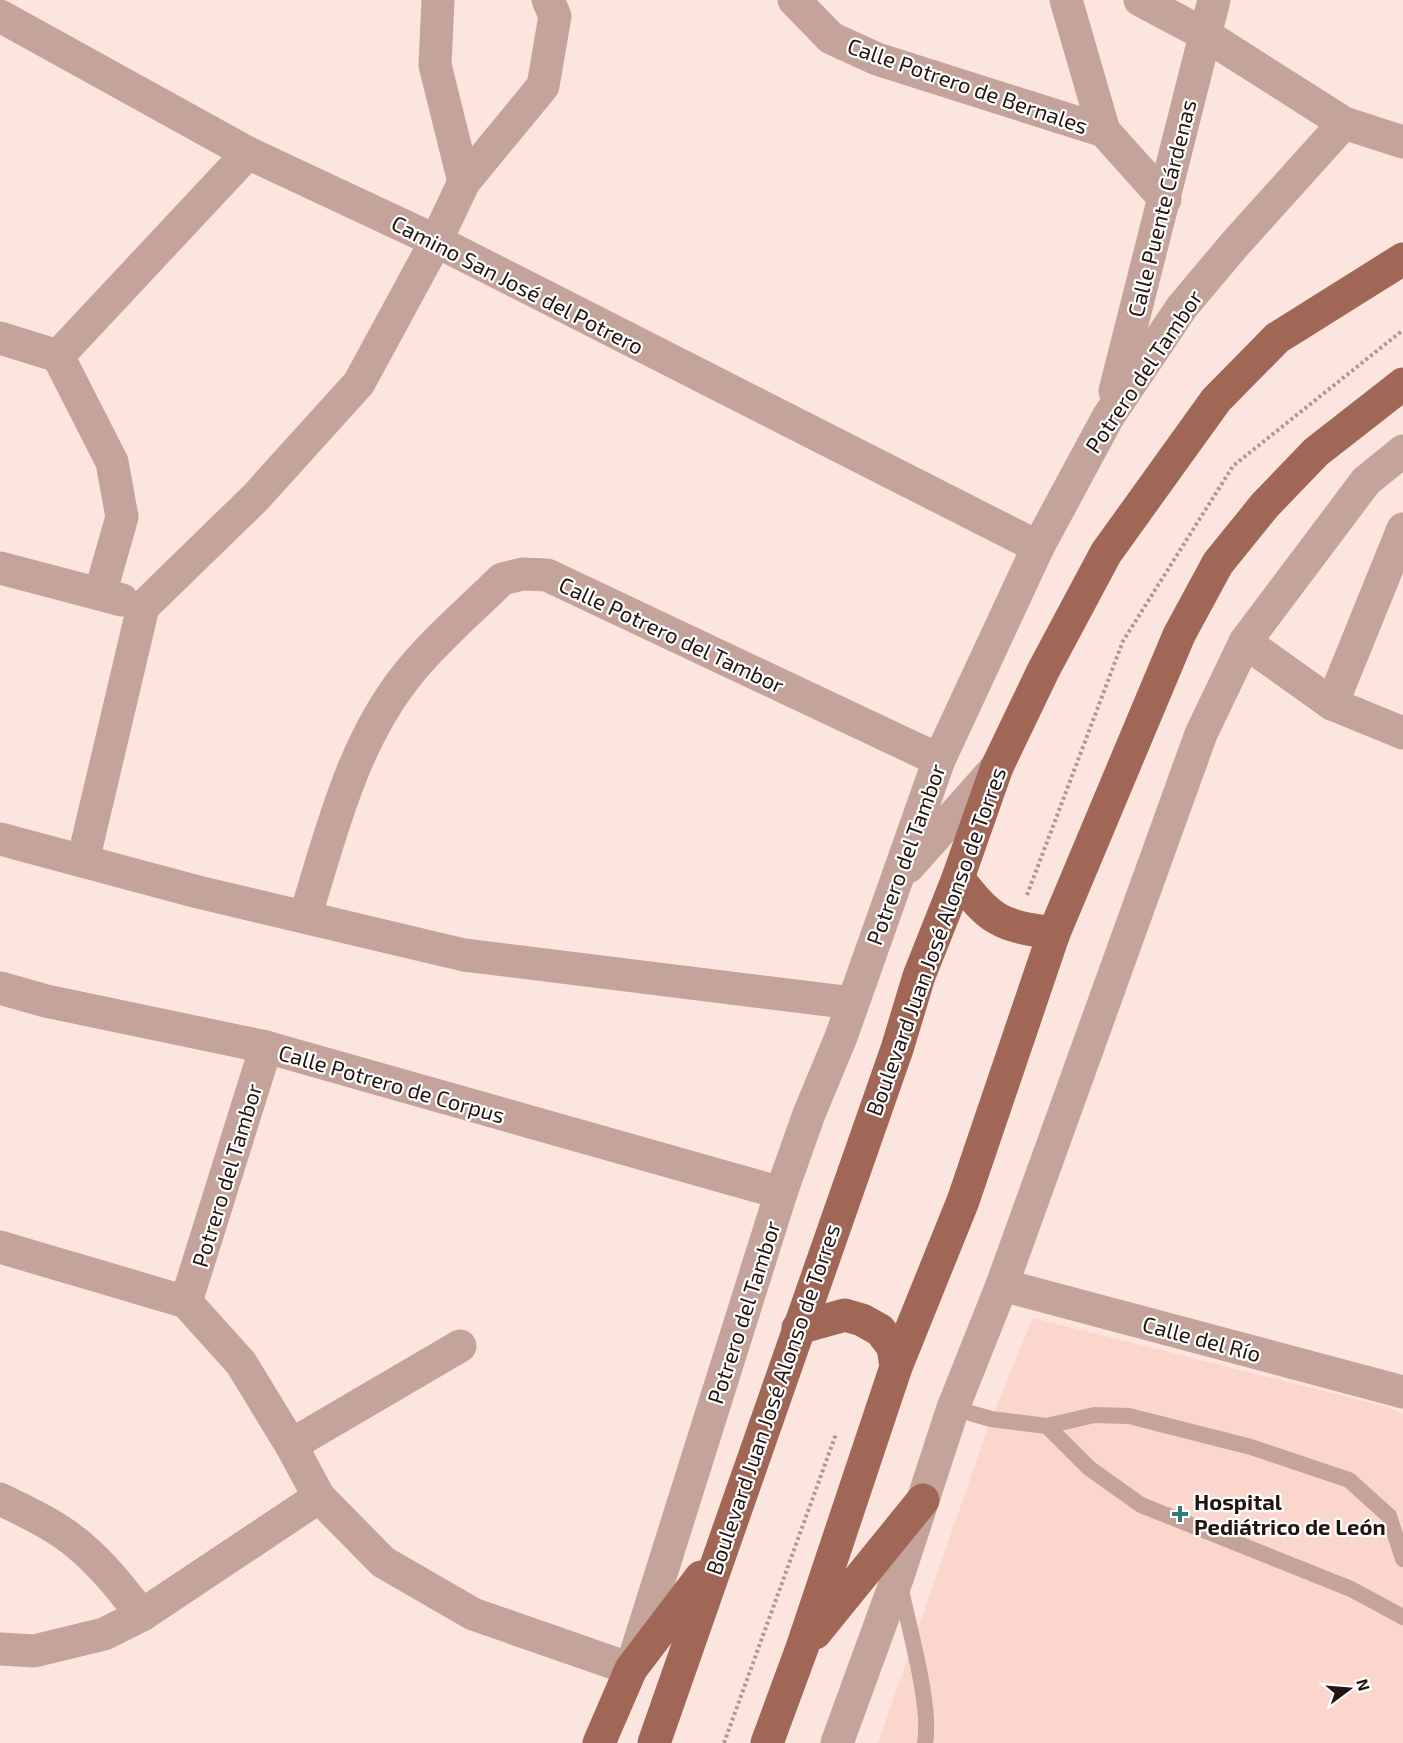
<svg xmlns="http://www.w3.org/2000/svg" width="1403" height="1743" font-family="'Exo 2',sans-serif">
  <style>
    .built { fill: #fbd6cc }
    .lines { fill: none; stroke-linecap: round; stroke-linejoin: round }
    .path { stroke: #ad9993; stroke-width: 4; stroke-dasharray: 3 3; stroke-linecap: butt }
    .service { stroke: #c4a39a; stroke-width: 16 }
    .minor { stroke: #c4a39a; stroke-width: 33 }
    .tertiary { stroke: #c4a39a; stroke-width: 33 }
    .primary { stroke: #a06756; stroke-width: 33 }
    .poi-dot { fill: #337b75; stroke: #fff; stroke-width: 2 }
    .labels { text-anchor: middle; dominant-baseline: central; stroke-width: 4.5; stroke-linejoin: round; paint-order: stroke }
    .street-label { font-size: 22px; fill: #221511; stroke: #fff }
    .poi-label { font-size: 22px; font-weight: bold; fill: #221511; stroke: #fff; text-anchor: start }
  </style>
  <rect width="100%" height="100%" fill="#fce5de"/>
  <!-- built -->
  <path class="built" d="M 1033,1318 L 1391,1408 L 1403,1414 L 1403,1743 L 878,1743 L 991,1419 Z"/>
  <g class="lines">
    <!-- path -->
    <g class="path">
      <path d="M 1027,895 L 1123,641 L 1233,466 L 1403,330"/>
      <path d="M 724,1743 L 836,1434"/>
    </g>
    <!-- service -->
    <g class="service">
      <path d="M 953,1408 L 991,1419 L 1047,1426 L 1089,1468 L 1141,1505 L 1351,1589 L 1403,1617"/>
      <path d="M 1047,1426 L 1094,1415 L 1129,1416 L 1251,1447 L 1349,1480 L 1389,1516 L 1403,1559"/>
      <path d="M 900,1585 C 908,1625 932,1706 925,1743"/>
    </g>
    <!-- minor -->
    <g class="minor">
      <path d="M 438,0 L 435,65 L 464,182"/>
      <path d="M 794,0 L 831,38 L 877,59 L 1104,131 L 1165,199"/>
      <path d="M 1066,0 L 1104,131"/>
      <path d="M 1140,0 L 1204,34 L 1344,123 L 1403,142"/>
      <path d="M 0,16 L 248,153 L 436,241 L 1038,547"/>
      <path d="M 0,338 L 58,356"/>
      <path d="M 58,356 L 248,153"/>
      <path d="M 58,356 L 112,462 L 122,517 L 100,594"/>
      <path d="M 1115,391 L 1214,0"/>
      <path d="M 0,568 L 122,600"/>
      <path d="M 1245,642 L 1332,704 L 1403,733"/>
      <path d="M 1332,704 L 1403,529"/>
      <path d="M 0,839 L 198,892 L 464,955 L 852,1003"/>
      <path d="M 83,861 L 143,607 L 256,497 L 359,383 L 436,241 L 464,182 L 543,86 L 555,16 L 548,0"/>
      <path d="M 908,867 L 997,767"/>
      <path d="M 305,917 C 331,834 352,743 408,674 C 435,640 471,610 502,579 L 523,574 L 547,575 L 939,760"/>
      <path d="M 0,988 L 46,1001 L 266,1047 L 781,1193"/>
      <path d="M 0,1247 L 186,1302 L 241,1363 L 291,1445 L 319,1497 L 383,1562 L 473,1614 L 631,1669 L 781,1193 L 809,1114 L 841,1037 L 939,760 L 1038,547 L 1108,417 L 1182,307 L 1235,244 L 1344,123"/>
      <path d="M 1002,1285 L 1403,1392"/>
      <path d="M 186,1302 L 266,1047"/>
      <path d="M 291,1445 L 460,1346"/>
      <path d="M 0,1499 C 27,1512 57,1526 80,1546 C 104,1566 123,1591 142,1615"/>
      <path d="M 0,1649 L 34,1651 L 104,1634 L 142,1615 L 319,1497"/>
    </g>
    <!-- tertiary -->
    <path class="tertiary" d="M 837,1743 L 898,1576 L 953,1408 L 1002,1285 L 1201,734 L 1245,642 L 1366,481 L 1403,451"/>
    <!-- primary -->
    <g class="primary">
      <path d="M 958,878 C 991,921 1000,926 1054,933"/>
      <path d="M 798,1328 L 845,1315 L 862,1320 L 880,1330 L 893,1347 L 896,1367"/>
      <path d="M 815,1633 L 923,1500"/>
      <path d="M 599,1743 L 631,1669 L 701,1577"/>
      <path d="M 654,1743 L 897,1049 L 919,976 L 958,878 L 997,767 L 1043,671 L 1106,553 L 1216,400 L 1277,338 L 1403,259"/>
      <path d="M 767,1743 L 802,1648 L 896,1367 L 963,1201 L 1054,933 L 1179,635 L 1218,563 L 1265,505 L 1316,452 L 1403,384"/>
    </g>
  </g>
  <!-- markers -->
  <path class="poi-dot" d="M1177 1505h6v6h6v6h-6v6h-6v-6h-6v-6h6z"/>
  <g class="labels">
    <!-- street labels -->
    <g class="street-label">
      <text transform="translate(968 85) rotate(19)">Calle Potrero de Bernales</text>
      <text transform="translate(1161 208) rotate(-76)">Calle Puente Cárdenas</text>
      <text transform="translate(518 284) rotate(27)">Camino San José del Potrero</text>
      <text transform="translate(1143 371) rotate(-56)">Potrero del Tambor</text>
      <text transform="translate(672 634) rotate(25)">Calle Potrero del Tambor</text>
      <text transform="translate(905 854) rotate(-70)">Potrero del Tambor</text>
      <text transform="translate(935 941) rotate(-70)">Boulevard Juan José Alonso de Torres</text>
      <text transform="translate(392 1083) rotate(16)">Calle Potrero de Corpus</text>
      <text transform="translate(226 1175) rotate(-73)">Potrero del Tambor</text>
      <text transform="translate(743 1312) rotate(-72)">Potrero del Tambor</text>
      <text transform="translate(1202 1338) rotate(15)">Calle del Río</text>
      <text transform="translate(772 1399) rotate(-71)">Boulevard Juan José Alonso de Torres</text>
    </g>
    <!-- poi labels -->
    <g class="poi-label">
      <text x="1194" y="1501">Hospital<tspan x="1194" dy="25">Pediátrico de León</tspan></text>
    </g>
  </g>
  <!-- north arrow -->
  <g transform="translate(1349 1689) rotate(74)" stroke="#ffffff" stroke-width="4.5" paint-order="stroke">
  <path d="M0-4.5L10 22L0 15L-10 22Z" fill="#221511"/>
  <text y="-9" font-size="16" font-weight="bold" text-anchor="middle" fill="#221511">N</text>
  </g>
</svg>
